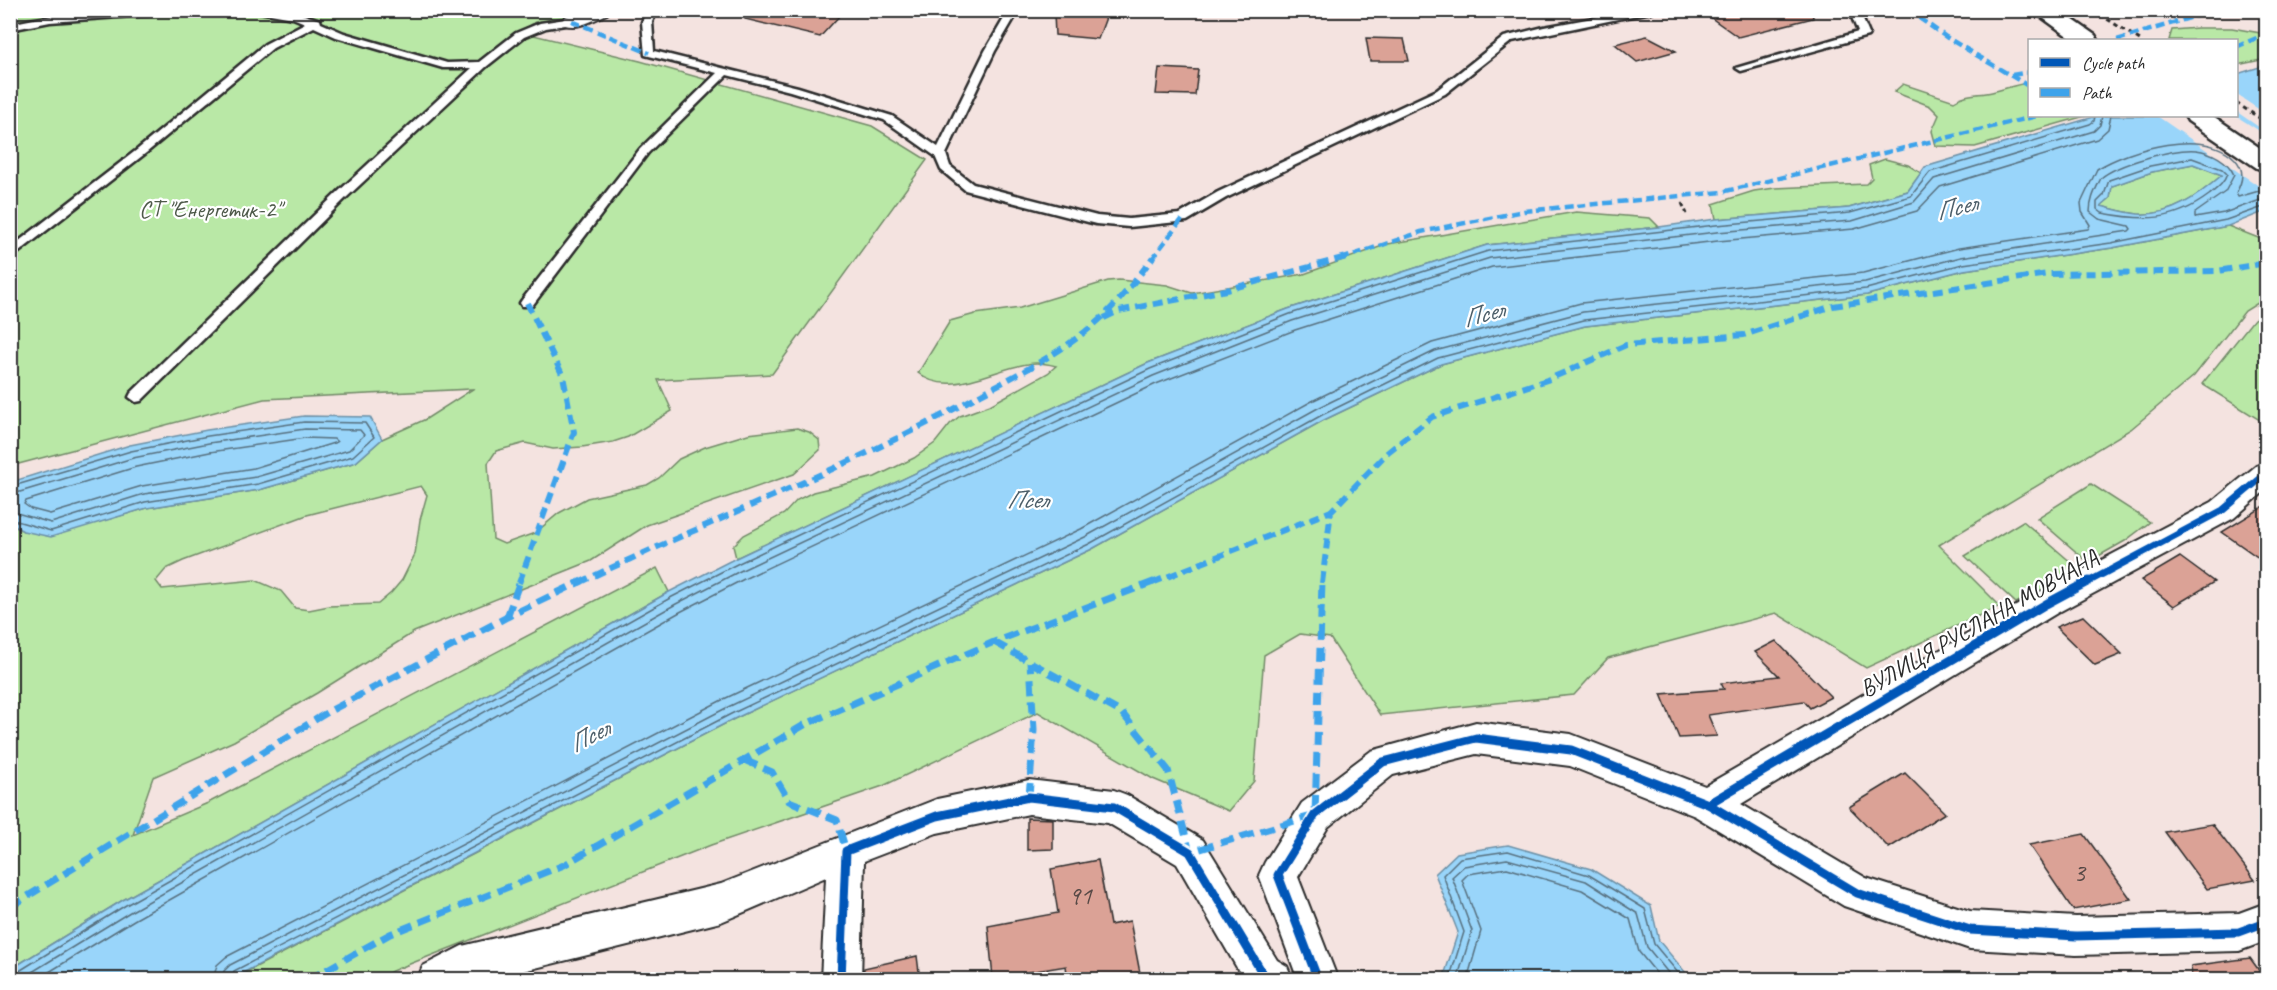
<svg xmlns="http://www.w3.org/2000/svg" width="2277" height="990" font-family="Caveat,sans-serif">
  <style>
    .green { fill: #b9e8a6; stroke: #728a68; stroke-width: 1.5; fill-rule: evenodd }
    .water { fill: #99d5fa; stroke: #6d91a7; stroke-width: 1.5; fill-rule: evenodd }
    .pier { fill: #f4e3e0 }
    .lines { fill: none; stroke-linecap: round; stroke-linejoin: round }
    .shore { stroke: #576f7e; stroke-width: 1.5 }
    .building { fill: #dba296; stroke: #2b2b2b; stroke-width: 1.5 }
    .lane-casing { stroke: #2b2b2b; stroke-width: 5 }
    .street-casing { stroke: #2b2b2b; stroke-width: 4 }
    .secondary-casing { stroke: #2b2b2b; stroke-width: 5 }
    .path { stroke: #2b2b2b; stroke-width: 3; stroke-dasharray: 4.5 4; stroke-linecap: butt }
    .lane { fill: #fff; fill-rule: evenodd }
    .street { fill: #fff; fill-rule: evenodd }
    .secondary { fill: #fff; fill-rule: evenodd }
    .quiet-far2 { stroke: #3ea3eb; stroke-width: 4.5; stroke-dasharray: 9 4.5; stroke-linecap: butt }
    .quiet-far1 { stroke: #3ea3eb; stroke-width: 6; stroke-dasharray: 11 6; stroke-linecap: butt }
    .quiet { stroke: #3ea3eb; stroke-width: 7; stroke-dasharray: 14 7; stroke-linecap: butt }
    .cycleway-far1-casing { stroke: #fff; stroke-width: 10 }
    .cycleway-casing { stroke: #fff; stroke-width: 13 }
    .cycleway-far1 { stroke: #0057b8; stroke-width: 7 }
    .cycleway { stroke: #0057b8; stroke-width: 9 }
    .labels { text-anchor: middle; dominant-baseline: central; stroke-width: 4.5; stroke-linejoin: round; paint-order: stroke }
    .park-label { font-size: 24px; fill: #4e5a4a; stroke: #fff }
    .street-label { font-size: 24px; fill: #2b2b2b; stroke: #fff }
    .water-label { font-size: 26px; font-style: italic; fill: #4c5e69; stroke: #fff }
    .near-number-label { font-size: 26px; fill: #574946 }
  </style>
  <rect width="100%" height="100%" fill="#f4e3e0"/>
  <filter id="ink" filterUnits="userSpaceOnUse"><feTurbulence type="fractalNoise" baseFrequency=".0167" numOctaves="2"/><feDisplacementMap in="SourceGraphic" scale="12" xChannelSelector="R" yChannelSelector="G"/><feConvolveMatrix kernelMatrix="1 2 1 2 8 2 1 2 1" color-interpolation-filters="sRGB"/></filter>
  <g filter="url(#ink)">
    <!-- green -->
    <g class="green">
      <path d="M 10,11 L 587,11 L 568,18 L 535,22 L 521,32 L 640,61 L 872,126 L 927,160 L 772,374 L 658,380 L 672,411 L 628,437 L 613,442 L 582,447 L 553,449 L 525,443 L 496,451 L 488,463 L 493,539 L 504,544 L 535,533 L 559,513 L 587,498 L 647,485 L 659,478 L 679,459 L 705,447 L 748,434 L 797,428 L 809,432 L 819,440 L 820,450 L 794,474 L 647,525 L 591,561 L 414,632 L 317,693 L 234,741 L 153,777 L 133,835 L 208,803 L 657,568 L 669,592 L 123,900 L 11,969 L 11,524 L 23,531 L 99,522 L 147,508 L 259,490 L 356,462 L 382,439 L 426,419 L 473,389 L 264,399 L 11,466 ZM 421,486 L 427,495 L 420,520 L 415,554 L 402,580 L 391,593 L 378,604 L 329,606 L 309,610 L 295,608 L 281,591 L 255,580 L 162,589 L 156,581 L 166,569 L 183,561 L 307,515 Z"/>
      <path d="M 2198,28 L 2232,28 L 2266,34 L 2266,59 L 2237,65 L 2236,40 L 2169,40 L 2172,30 Z"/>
      <path d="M 2029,83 L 2030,116 L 2085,116 L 1975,147 L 1936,146 L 1932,131 L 1939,115 L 1930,106 L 1894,92 L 1903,84 L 1954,101 C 1966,93 1978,95 1992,92 C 2005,89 2016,84 2029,83 Z"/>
      <path d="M 1885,159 L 1908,165 L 1921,173 L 1908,191 L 1849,208 L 1716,219 L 1713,204 L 1754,191 L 1775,188 L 1866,184 L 1872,178 L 1869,165 Z"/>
      <path d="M 2193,164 L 2222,175 C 2198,196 2172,216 2138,214 C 2126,213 2113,209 2100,206 L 2110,198 L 2112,186 L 2152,172 Z"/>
      <path d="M 1576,212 L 1650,218 L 1659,227 L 1487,245 L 1288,309 L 1148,363 L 736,558 L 733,546 L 744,535 L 784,514 L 797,500 L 813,492 L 875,477 L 914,458 L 935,443 L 950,424 L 960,416 L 990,405 L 1048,373 L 1056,366 C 1048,364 1036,362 1028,364 C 994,368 949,399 918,373 L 950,321 L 975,314 L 1020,308 L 1108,281 L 1119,280 L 1167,285 L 1192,293 L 1304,274 L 1388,244 Z"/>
      <path d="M 2228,226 L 2266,241 L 2266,298 L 2245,311 L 2194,376 L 2131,429 L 1939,545 L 2000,606 L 1866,668 L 1776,613 L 1608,658 L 1574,695 L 1380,715 L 1330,638 L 1300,634 L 1264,655 L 1254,781 L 1229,811 L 1153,779 L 1038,712 L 883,786 L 711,845 L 392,971 L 379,979 L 231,980 L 734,719 L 1092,549 L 1324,420 L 1441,364 L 1585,326 L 1867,295 L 1964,270 L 2112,248 Z"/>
      <path d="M 2266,312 L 2266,424 L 2202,384 L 2254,319 Z"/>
      <path d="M 2091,484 L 2150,522 L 2125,541 L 2088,562 L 2037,518 Z"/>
      <path d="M 2023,521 L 2080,570 L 2016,603 L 1965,556 Z"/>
    </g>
    <!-- water -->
    <g class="water">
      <path d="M 2266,65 L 2266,211 L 2228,226 L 2112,248 L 1964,270 L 1867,295 L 1585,326 L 1441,364 L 1324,420 L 1092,549 L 734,719 L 231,979 L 11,980 L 11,969 L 123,900 L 669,592 L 736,558 L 1148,363 L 1288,309 L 1487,245 L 1659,227 L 1716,219 L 1849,208 L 1908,191 L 1925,167 L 2097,116 L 2236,116 L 2237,74 ZM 2193,164 L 2222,175 C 2198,196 2172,216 2138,214 C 2126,213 2113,209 2101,206 L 2110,198 L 2112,186 L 2152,172 Z"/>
      <path d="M 304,416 L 370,417 L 382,439 L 356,462 L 259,490 L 147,508 L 51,537 L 23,531 L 11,524 L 11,482 L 130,445 L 207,430 Z"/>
      <path d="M 1508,845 L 1591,869 L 1651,906 L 1659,941 L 1691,979 L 1443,979 L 1458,932 L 1435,874 L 1457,853 Z"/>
    </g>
    <!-- pier -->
    <g class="pier">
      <path d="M 2237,95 L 2266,114 L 2266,132 L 2237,112 Z"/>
      <path d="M 2157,116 L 2236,116 L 2266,135 L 2266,191 Z"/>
    </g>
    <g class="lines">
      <!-- shore -->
      <g class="shore">
        <path d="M 2192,158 L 2222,169 L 2227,174 C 2224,184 2216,189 2209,195 C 2173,222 2144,221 2102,213 L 2097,209 L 2097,202 L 2104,195 L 2109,180 L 2150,166 Z"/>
        <path d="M 305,438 L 334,439 L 337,442 L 254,468 L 142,486 L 50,514 L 31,509 L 24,504 L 26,501 L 136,467 L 210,452 Z"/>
        <path d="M 10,487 L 131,451 L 208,436 L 304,422 L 365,423 L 374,437 L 353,456 L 258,484 L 145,502 L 51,531 L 10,519"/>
        <path d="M 10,495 L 133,458 L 209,443 L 305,429 L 360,430 L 364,435 L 349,450 L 256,477 L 144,494 L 51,523 L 10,511"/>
        <path d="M 10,973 L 16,973 L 126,905 L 672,597 L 739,563 L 1150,369 L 1290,314 L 1488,251 L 1716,225 L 1850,213 L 1911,196 L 1930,172 L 2090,124 L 2094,121 L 2095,116"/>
        <path d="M 19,980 L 130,912 L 676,604 L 742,570 L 1153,376 L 1292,321 L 1490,258 L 1717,232 L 1852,221 L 1914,202 L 1934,179 L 2094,131 L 2100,125 L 2102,116"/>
        <path d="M 36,980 L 134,920 L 680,612 L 746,578 L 1156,384 L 1295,330 L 1492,267 L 1718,241 L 1854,229 L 1917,211 L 1940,187 L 2097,139 L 2108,129 L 2111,116"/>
        <path d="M 213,980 L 217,965 L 226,957 L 724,699 L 1081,529 L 1314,400 L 1432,343 L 1581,303 L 1863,273 L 1959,248 L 2088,229 L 2090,225 L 2082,212 L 2081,203 L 2097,169 C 2130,149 2204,127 2235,159 C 2245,170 2243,181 2236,193 L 2238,197 L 2266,189"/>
        <path d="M 222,980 L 224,971 L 230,965 L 728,707 L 1085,537 L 1318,408 L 1435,351 L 1583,312 L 1865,282 L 1961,257 L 2129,231 L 2131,229 L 2129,226 L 2099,219 L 2090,212 C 2090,199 2096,189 2101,178 C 2117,164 2174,148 2196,150 C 2211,152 2228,160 2234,175 L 2225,192 L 2195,213 L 2195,218 L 2224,213 L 2266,198"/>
        <path d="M 230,980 L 234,971 L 731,714 L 1089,544 L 1322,415 L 1438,358 L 1584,320 L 1866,289 L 1963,264 L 2111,243 L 2226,220 L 2266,206"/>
        <path d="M 1449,980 L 1464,932 L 1443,875 L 1460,858 L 1508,851 L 1589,875 L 1645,909 L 1654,944 L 1684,980"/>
        <path d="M 1457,980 L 1472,931 L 1452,877 L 1464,866 L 1507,859 L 1586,881 L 1638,914 L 1647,947 L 1674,980"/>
        <path d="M 1467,980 L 1481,931 L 1462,880 L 1468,874 L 1507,868 L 1582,890 L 1630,919 L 1639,952 L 1662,980"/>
      </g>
    </g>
    <!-- building -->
    <g class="building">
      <path d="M 746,10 L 819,10 L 842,13 L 820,37 L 745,19 Z"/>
      <path d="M 1735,10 L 1812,10 L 1813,18 L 1738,37 L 1710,17 Z"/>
      <path d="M 1108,12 L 1098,39 L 1055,35 L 1054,13 Z"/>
      <path d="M 1647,36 L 1676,51 L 1637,62 L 1615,44 Z"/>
      <path d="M 1366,38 L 1404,39 L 1409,61 L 1370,61 Z"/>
      <path d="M 1159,68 L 1198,70 L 1195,95 L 1156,94 Z"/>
      <path d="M 2266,505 L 2266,563 L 2222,532 Z"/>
      <path d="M 2180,557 L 2214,582 L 2174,606 L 2141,580 Z"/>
      <path d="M 2083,616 L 2122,654 L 2095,665 L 2056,627 Z"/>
      <path d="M 1776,641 L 1831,697 L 1810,708 L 1804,701 L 1708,715 L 1717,736 L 1679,738 L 1661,694 L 1724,689 L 1721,683 L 1779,676 L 1755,652 Z"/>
      <path d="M 1905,773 L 1945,813 L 1889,848 L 1849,807 Z"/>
      <path d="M 1027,818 L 1053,819 L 1053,849 L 1027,850 Z"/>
      <path d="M 2212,824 L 2255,880 L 2207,889 L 2165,832 Z"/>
      <path d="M 2084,834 L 2131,899 L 2073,910 L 2029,845 Z"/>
      <path d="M 1098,860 L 1110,925 L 1130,921 L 1140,973 L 1119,977 L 1120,980 L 1068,980 L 1066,966 L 993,978 L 988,926 L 1058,913 L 1051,869 Z"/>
      <path d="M 917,956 L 920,980 L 863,980 L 864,968 Z"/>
      <path d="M 2250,958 L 2266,980 L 2192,980 L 2191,966 Z"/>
    </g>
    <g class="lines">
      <!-- lane casing -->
      <g class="lane-casing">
        <g id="lane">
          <path d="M 123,10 L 172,10 L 147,15 L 50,22 L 10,30 L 10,24 C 48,15 85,12 123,10 Z"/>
          <path d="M 248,10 L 295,12 L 320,20 L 321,23 L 344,33 L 447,63 L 479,62 L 516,33 L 540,23 L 572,18 L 577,21 L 572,24 L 546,28 L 524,37 L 486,67 L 347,197 L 141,401 L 136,402 L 129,397 L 131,393 L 339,191 L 472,68 L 443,68 L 336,37 L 314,27 L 273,48 L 146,153 L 10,259 L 10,248 L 138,149 L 265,44 L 305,23 L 293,18 Z"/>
          <path d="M 647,10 L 657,10 L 652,22 L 654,51 L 798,87 L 892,116 L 938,147 L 985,51 L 1009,10 L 1019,10 L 995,51 L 946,154 L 950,166 L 973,184 L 1097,216 L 1129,219 L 1180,214 L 1218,192 L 1437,90 L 1504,37 L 1544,27 L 1636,10 L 1661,10 L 1512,41 L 1445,94 L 1226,198 L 1187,221 L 1129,227 L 1096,224 L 965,190 L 941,170 L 935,156 L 884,120 L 790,91 L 727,75 L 648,153 L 532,306 L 522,306 L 520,303 L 522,300 L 640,149 L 717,73 L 645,55 L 642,22 Z"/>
          <path d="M 1849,10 L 1859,10 L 1869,34 L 1868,36 L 1741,71 L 1736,68 L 1858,32 Z"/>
        </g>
      </g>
      <!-- street casing -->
      <g class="street-casing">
        <g id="street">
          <path d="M 581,10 L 610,10 L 607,14 C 594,20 579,29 565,25 L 562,21 L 565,17 Z"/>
          <path d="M 2266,463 L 2266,490 L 2234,518 L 2057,613 L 1741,804 L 1866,878 L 1970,911 L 2076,917 L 2239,913 L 2266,903 L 2266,941 L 2239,951 L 2076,955 L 1970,949 L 1844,906 L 1695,816 L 1570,766 L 1476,754 L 1393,775 L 1328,827 L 1298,877 L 1338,980 L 1298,980 L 1259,875 L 1265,862 L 1302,803 L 1371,751 L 1476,722 L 1571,734 L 1705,786 L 2035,595 L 2212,502 L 2256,466 Z"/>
          <path d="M 1029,780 L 1114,790 L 1127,795 L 1203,840 L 1277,960 L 1287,966 L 1293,980 L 1244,980 L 1177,864 L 1108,823 L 1029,814 L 937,833 L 864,861 L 861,980 L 821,980 L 826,877 L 721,922 L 487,980 L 417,980 L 423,966 L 462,946 L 721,884 L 937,799 Z"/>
        </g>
      </g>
      <!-- secondary casing -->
      <g class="secondary-casing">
        <g id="secondary">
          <path d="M 2032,10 L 2059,10 L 2095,35 L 2098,40 L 2073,40 Z"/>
          <path d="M 2185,116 L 2213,116 L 2266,152 L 2266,171 L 2257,168 L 2188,121 Z"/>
        </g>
      </g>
      <!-- path -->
      <g class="path">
        <path d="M 2093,10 L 2140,40"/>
        <path d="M 2236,103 L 2266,122"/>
        <path d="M 1682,203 L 1687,214"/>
      </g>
      <!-- lane -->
      <use href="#lane" class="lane"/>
      <!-- street -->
      <use href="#street" class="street"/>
      <!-- secondary -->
      <use href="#secondary" class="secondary"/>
      <!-- quiet-far2 -->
      <g class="quiet-far2">
        <path d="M 1908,10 L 1946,37 L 2030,87"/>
        <path d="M 572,21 L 649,53"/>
        <path d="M 2117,40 L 2216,10"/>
        <path d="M 2236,47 L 2266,34"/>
        <path d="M 2012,75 L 2030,72"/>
        <path d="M 1152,259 L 1183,218"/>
        <path d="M 1341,259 L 1421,232 L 1524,211 L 1722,192 L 2037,116"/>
      </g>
      <!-- quiet-far1 -->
      <g class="quiet-far1">
        <path d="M 1104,318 L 1119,311 L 1226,290 L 1346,257"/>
        <path d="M 519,583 L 574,432 L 563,376 L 527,303"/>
        <path d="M 579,583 C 713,519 852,467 981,394 C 1016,375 1055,356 1086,331 C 1112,311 1134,283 1153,257"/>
        <path d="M 1152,583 L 1331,511"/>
        <path d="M 1322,583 L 1331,511 L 1388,452 L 1432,417 L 1547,380 L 1626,345 L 1744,335 L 1833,306 L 2048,274 L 2218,271 L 2266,263"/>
      </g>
      <!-- quiet -->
      <g class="quiet">
        <path d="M 507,617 L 520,581"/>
        <path d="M 994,642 L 1122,713 L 1168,770 L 1190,852 L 1315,815 L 1322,581"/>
        <path d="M 744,760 L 772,772 L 789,801 L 837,820 L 846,851"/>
        <path d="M 1029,797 L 1034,730 L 1030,662"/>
        <path d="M 10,907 L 328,712 L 507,617 L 582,581"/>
        <path d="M 308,980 L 390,934 L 564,865 L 806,724 L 994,642 L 1156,581"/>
      </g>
      <!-- cycleway-far1 casing -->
      <g class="cycleway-far1-casing">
        <path id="cycleway-far1" d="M 2086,583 L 2223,510 L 2266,474"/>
      </g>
      <!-- cycleway casing -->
      <g class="cycleway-casing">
        <g id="cycleway">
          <path d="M 1708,804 L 2046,604 L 2089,581"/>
          <path d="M 841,980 L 846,851 L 937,816 L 1029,797 L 1114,807 L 1190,852 L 1263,974 L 1273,980"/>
          <path d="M 1318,980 L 1278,875 L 1315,815 L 1383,762 L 1476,738 L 1571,750 L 1708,804 L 1857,893 L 1970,930 L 2076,936 L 2239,932 L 2266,922"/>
        </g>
      </g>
      <!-- cycleway-far1 -->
      <use href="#cycleway-far1" class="cycleway-far1"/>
      <!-- cycleway -->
      <use href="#cycleway" class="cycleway"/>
    </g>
  </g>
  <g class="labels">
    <!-- park labels -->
    <g class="park-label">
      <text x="210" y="209">СТ "Енергетик-2"</text>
    </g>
    <!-- street labels -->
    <g class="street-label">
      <text transform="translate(1979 623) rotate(-30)">ВУЛИЦЯ РУСЛАНА МОВЧАНА</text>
    </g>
    <!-- water labels -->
    <g class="water-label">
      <text transform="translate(1956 207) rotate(-14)">Псел</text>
      <text transform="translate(1483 314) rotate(-15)">Псел</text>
      <text x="1027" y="499">Псел</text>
      <text transform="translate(589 736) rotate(-27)">Псел</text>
    </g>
    <!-- near-number labels -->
    <g class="near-number-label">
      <text x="2079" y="872">3</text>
      <text x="1080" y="895">91</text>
    </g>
  </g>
  <!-- margin -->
  <rect width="2277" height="990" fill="none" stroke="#fff" stroke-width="36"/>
  <rect x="18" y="18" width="2241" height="954" fill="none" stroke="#2b2b2b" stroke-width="2" filter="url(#ink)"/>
  <!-- legend -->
  <rect x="2028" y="39" width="210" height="78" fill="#ffffff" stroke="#aaaaaa" stroke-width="1.5"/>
  <rect x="2040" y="58" width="30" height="9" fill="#0057b8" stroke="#aaaaaa" stroke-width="1.5"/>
  <text x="2082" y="69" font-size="18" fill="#2b2b2b">Cycle path</text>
  <rect x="2040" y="88" width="30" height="9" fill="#3ea3eb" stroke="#aaaaaa" stroke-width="1.5"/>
  <text x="2082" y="99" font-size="18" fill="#2b2b2b">Path</text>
</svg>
